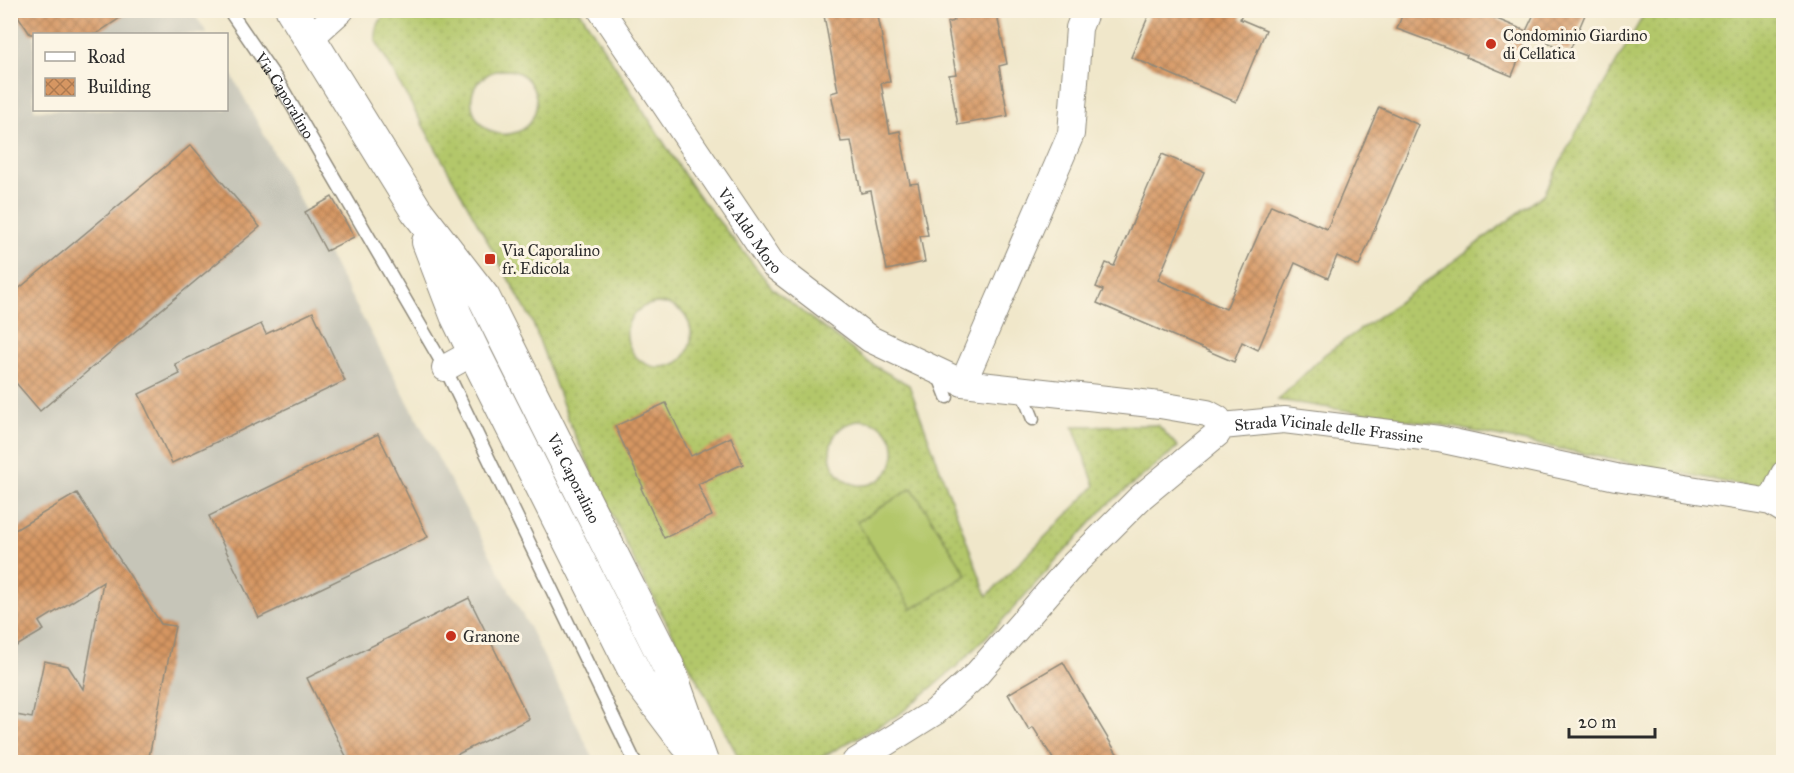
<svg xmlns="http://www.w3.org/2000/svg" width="1794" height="773" font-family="'IM FELL Great Primer',serif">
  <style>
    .industrial { fill: #c6c5b8 }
    .grass { fill: url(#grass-dots); stroke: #6f794a; stroke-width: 1.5; fill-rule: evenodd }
    .pitch { fill: #b3c76a; stroke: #6f794a; stroke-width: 1.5 }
    .building { fill: url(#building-cross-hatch) }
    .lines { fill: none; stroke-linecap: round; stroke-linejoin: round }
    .service-casing { stroke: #8e897a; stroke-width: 15 }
    .minor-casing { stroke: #8e897a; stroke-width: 28 }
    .tertiary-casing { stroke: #8e897a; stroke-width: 34 }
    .service { stroke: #fff; stroke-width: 12 }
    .minor { stroke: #fff; stroke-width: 26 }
    .tertiary { stroke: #fff; stroke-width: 32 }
    .poi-dot { fill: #c8321e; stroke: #fcf5e5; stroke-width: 2 }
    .labels { text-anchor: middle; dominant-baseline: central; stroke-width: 6; stroke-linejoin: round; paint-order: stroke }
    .poi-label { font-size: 16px; fill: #2b2b2b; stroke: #fcf5e5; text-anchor: start }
    .street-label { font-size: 16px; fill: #2b2b2b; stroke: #fcf5e5 }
  </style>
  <defs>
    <pattern id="grass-dots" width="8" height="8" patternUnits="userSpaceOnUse" patternTransform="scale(1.5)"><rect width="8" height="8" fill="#b3c76a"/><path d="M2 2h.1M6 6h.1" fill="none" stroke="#9aab5c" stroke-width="1.8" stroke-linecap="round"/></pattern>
    <pattern id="building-cross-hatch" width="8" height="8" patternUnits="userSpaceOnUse" patternTransform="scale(1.5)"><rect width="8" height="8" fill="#d69662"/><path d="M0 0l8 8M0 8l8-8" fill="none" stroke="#ae7b51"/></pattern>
  </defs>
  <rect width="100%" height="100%" fill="#fcf5e5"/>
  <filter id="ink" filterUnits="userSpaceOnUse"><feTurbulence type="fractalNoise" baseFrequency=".0167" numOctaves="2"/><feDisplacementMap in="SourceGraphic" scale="12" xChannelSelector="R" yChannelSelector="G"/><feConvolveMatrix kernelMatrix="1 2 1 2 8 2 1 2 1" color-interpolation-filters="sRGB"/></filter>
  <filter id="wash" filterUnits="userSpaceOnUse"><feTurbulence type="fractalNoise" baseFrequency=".008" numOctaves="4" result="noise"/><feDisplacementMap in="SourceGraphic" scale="24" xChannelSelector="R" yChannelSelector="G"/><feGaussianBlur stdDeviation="1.35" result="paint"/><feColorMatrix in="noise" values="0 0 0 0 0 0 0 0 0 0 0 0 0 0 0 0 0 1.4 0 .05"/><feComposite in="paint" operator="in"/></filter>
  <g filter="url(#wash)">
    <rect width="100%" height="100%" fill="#f0e7ca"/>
    <!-- industrial -->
    <path class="industrial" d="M 10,11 L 192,11 L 208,34 L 34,34 L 34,110 L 226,110 L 227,66 L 529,627 L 595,762 L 11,762 Z"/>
    <!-- grass -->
    <g class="grass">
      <path d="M 388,11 L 580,11 L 694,190 L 773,289 L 871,364 L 909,385 L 987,596 L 1095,486 L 1073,426 L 1158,425 L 1178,447 L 1106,506 L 999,624 L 956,667 L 900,714 L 813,762 L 741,762 L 637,567 L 572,429 L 532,321 L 376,41 C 375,28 379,20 388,11 ZM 500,70 C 505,70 510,70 514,71 C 531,76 540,97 535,112 C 532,121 526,129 517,132 C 479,146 454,94 487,75 C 491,72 496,71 500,70 ZM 656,303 C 660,304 666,303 670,305 C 689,311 696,333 688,350 C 685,357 679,363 672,365 C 633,378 609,326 643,307 C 646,305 652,304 656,303 ZM 859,420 C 863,421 868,420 872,422 C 909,433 897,489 857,485 C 847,483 840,477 835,469 C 826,455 830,434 845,425 C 849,423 855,422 859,420 Z"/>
      <path d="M 1646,11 L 1783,11 L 1784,445 L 1764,490 L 1447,426 L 1278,400 L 1325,354 L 1385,312 L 1544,194 L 1570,143 Z"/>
    </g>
    <!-- pitch -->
    <path class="pitch" d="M 912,488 L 967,575 L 912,609 L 857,522 Z"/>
    <g id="blocks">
      <!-- building -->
      <g class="building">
        <path d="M 14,10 L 132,10 L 96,34 L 30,34 Z"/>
        <path d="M 823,10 L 877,10 L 890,82 L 881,83 L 890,133 L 900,131 L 910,184 L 918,183 L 928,235 L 920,236 L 925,262 L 887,270 L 871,191 L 861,193 L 851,141 L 841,142 L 831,93 L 838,91 Z"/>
        <path d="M 952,10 L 996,10 L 1007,64 L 999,66 L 1008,116 L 958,125 L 949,75 L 956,74 L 947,23 L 954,21 Z"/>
        <path d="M 1151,10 L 1243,10 L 1240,19 L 1266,30 L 1236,102 L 1131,57 Z"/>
        <path d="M 1404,10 L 1475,10 L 1526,31 L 1536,10 L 1587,10 L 1569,52 L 1529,34 L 1512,76 L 1466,57 L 1467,55 L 1397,29 Z"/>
        <path d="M 1379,107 L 1419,125 L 1359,266 L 1337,256 L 1328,278 L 1295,263 L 1258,350 L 1242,342 L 1234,362 L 1097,303 L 1103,290 L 1096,287 L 1106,263 L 1114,266 L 1162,154 L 1204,172 L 1158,280 L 1226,309 L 1271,205 L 1327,229 Z"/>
        <path d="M 191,145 L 260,227 L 40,411 L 10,376 L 10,296 Z"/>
        <path d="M 332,197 L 354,237 L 326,251 L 305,212 Z"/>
        <path d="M 313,312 L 345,381 L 172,463 L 139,394 L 180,374 L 175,364 L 261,324 L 266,334 Z"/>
        <path d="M 666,403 L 691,456 L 731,437 L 743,464 L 698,484 L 712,516 L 664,538 L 641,488 L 643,487 L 615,426 Z"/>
        <path d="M 378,434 L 428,537 L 259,618 L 209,516 Z"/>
        <path d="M 77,493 L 161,624 L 175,626 L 148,762 L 10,762 L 10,714 L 32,718 L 44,661 L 68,666 L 83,689 L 103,582 L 39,622 L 44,630 L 10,650 L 10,533 Z"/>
        <path d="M 469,598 L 529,719 L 442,762 L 349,762 L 307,678 Z"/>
        <path d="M 1063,662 L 1089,707 L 1122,762 L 1055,762 L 1033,727 L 1029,730 L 1008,694 Z"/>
      </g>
    </g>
  </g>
  <g filter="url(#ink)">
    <use href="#blocks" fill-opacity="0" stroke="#8e897a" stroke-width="1.5"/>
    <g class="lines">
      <!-- service casing -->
      <g class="service-casing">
        <g id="service">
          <path id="s1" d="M 229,10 L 279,83 L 445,368 L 635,762"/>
          <path d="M 938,374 L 947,397"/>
          <path d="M 1021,389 L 1033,419"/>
        </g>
      </g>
      <!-- minor casing -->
      <g class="minor-casing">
        <g id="minor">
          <path id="s2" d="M 601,10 L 773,265 L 870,339 L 963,383 L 1071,134 L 1079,28 L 1086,10"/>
          <path d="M 310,38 L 341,10"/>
          <path d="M 445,368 L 474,352"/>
          <path d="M 963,383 L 1160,405 L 1207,413 L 1218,419 L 1222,426"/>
          <path d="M 1771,502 L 1784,474"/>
          <path id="s3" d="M 855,762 L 935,712 L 977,674 L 1068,570 L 1141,497 L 1217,434 L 1222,426 L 1284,420 L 1439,439 L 1616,477 L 1771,502 L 1784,510"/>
        </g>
      </g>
      <!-- tertiary casing -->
      <g class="tertiary-casing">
        <g id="tertiary">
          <path id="s4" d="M 292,10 L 416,210 L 484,298 L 668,666 L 702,762"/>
          <path d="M 428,242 L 456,315 L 474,352 L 640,682 L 686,743"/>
        </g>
      </g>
      <!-- service -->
      <use href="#service" class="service"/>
      <!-- minor -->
      <use href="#minor" class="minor"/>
      <!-- tertiary -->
      <use href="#tertiary" class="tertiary"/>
    </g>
  </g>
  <!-- markers -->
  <g class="poi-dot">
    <circle cx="1491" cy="44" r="6"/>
    <rect x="484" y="253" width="12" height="12" rx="3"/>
    <circle cx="451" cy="636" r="6"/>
  </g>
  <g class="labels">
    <!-- poi labels -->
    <g class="poi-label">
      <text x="1503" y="35">Condominio Giardino<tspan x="1503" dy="18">di Cellatica</tspan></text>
      <text x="502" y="250">Via Caporalino<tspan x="502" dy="18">fr. Edicola</tspan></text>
      <text x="463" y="636">Granone</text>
    </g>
    <!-- street labels -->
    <g class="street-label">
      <text stroke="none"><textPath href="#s1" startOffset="102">Via Caporalino</textPath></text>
      <text stroke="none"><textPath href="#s2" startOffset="266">Via Aldo Moro</textPath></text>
      <text stroke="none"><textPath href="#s3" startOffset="608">Strada Vicinale delle Frassine</textPath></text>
      <text stroke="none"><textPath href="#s4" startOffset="548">Via Caporalino</textPath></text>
    </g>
  </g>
  <!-- margin -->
  <rect width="1794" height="773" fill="none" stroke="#fcf5e5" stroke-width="36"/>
  <!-- legend -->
  <rect x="33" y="33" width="195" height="78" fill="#fcf5e5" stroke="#a8a49b" stroke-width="1.5"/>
  <rect x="45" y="52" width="30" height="9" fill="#ffffff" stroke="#a8a49b" stroke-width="1.5"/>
  <text x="87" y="63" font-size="18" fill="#2b2b2b">Road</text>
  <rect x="45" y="78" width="30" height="18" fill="url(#building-cross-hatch)" stroke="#a8a49b" stroke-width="1.5"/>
  <text x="87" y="93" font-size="18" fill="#2b2b2b">Building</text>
  <!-- scale -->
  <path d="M1569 728v9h86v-9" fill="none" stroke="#2b2b2b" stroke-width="3"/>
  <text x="1578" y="728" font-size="18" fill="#2b2b2b" stroke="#fcf5e5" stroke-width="4.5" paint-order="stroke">20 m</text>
</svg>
